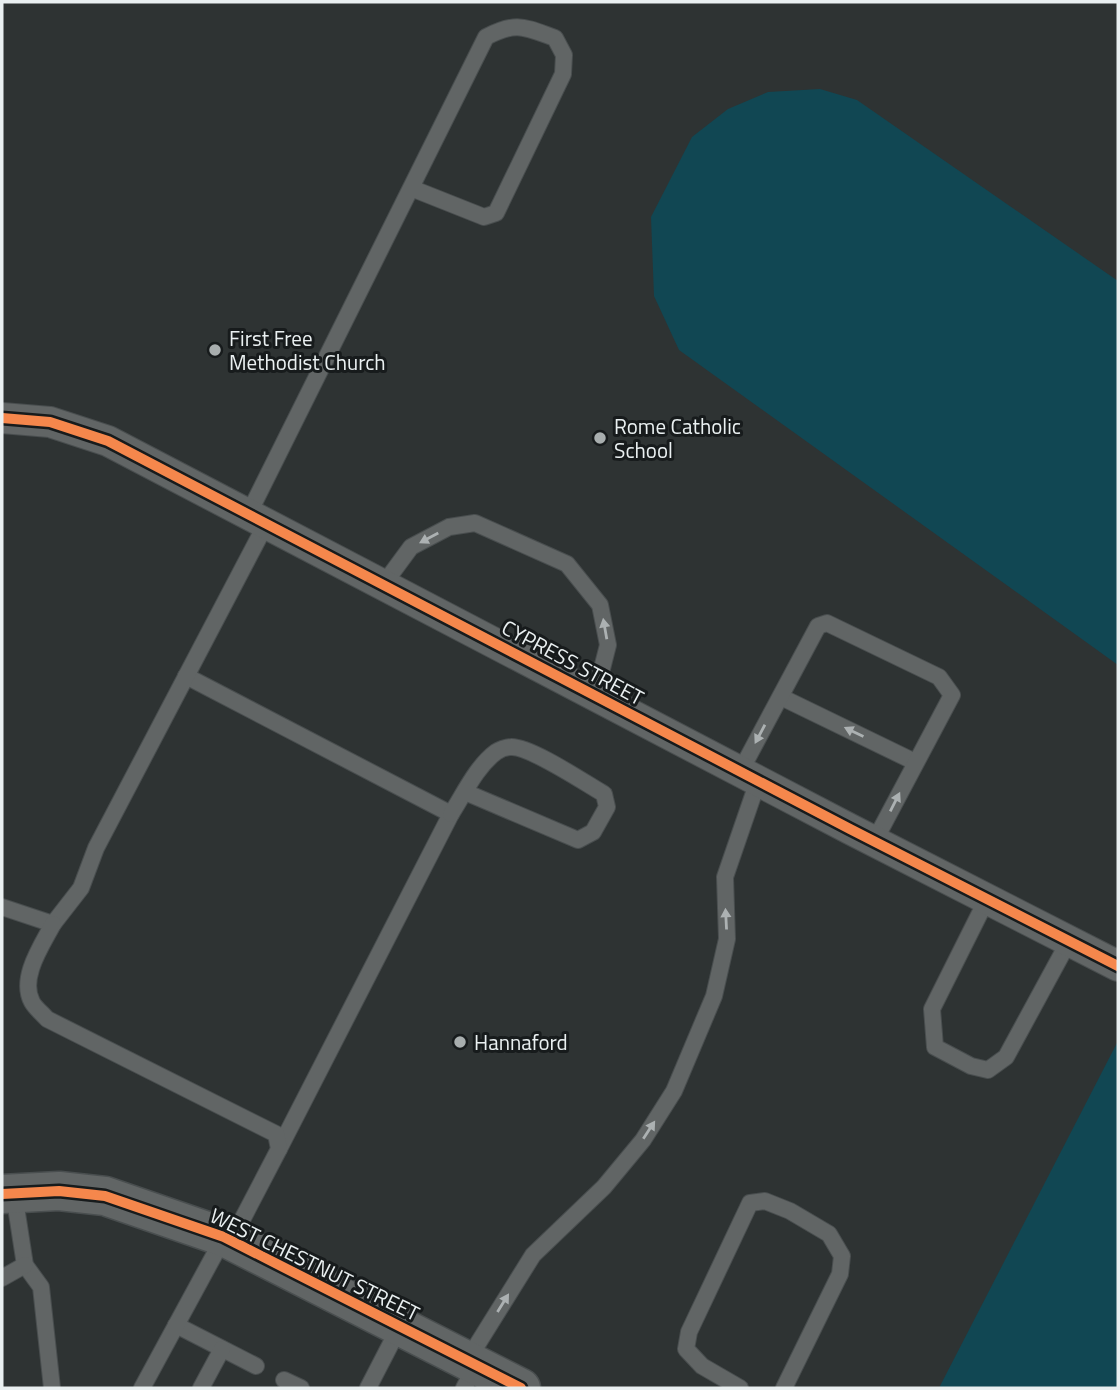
<svg xmlns="http://www.w3.org/2000/svg" width="1120" height="1390" font-family="'Titillium Web',sans-serif">
  <style>
    .green { fill: #114753 }
    .lines { fill: none; stroke-linecap: round; stroke-linejoin: round }
    .lane-casing { stroke: #494e4f; stroke-width: 18 }
    .street-casing { stroke: #494e4f; stroke-width: 32 }
    .secondary-casing { stroke: #494e4f; stroke-width: 41 }
    .lane { stroke: #616565; stroke-width: 16 }
    .street { stroke: #616565; stroke-width: 30 }
    .secondary { stroke: #616565; stroke-width: 38 }
    .cycleway-casing { stroke: #171b1c; stroke-width: 15 }
    .cycleway { stroke: #f5874c; stroke-width: 10 }
    .oneway { fill: #acb1b2 }
    .poi-dot { fill: #a8aeae; stroke: #171b1c; stroke-width: 2.5 }
    .labels { text-anchor: middle; dominant-baseline: central; stroke-width: 6; stroke-linejoin: round; paint-order: stroke }
    .poi-label { font-size: 21px; fill: #eaf0f1; stroke: #171b1c; text-anchor: start }
    .street-label { font-size: 21px; fill: #eaf0f1; stroke: #171b1c }
  </style>
  <rect width="100%" height="100%" fill="#2e3333"/>
  <!-- green -->
  <g class="green">
    <path d="M 820,89 L 857,100 L 1118,281 L 1118,665 L 679,350 L 654,296 L 651,217 L 692,137 L 728,109 L 768,92 Z"/>
    <path d="M 1118,1041 L 1118,1388 L 939,1388 Z"/>
  </g>
  <g class="lines">
    <!-- lane casing -->
    <g class="lane-casing">
      <g id="lane">
        <path d="M 248,515 L 486,37 C 517,21 524,27 555,38 L 564,55 L 563,74 L 496,213 L 484,217 L 411,188"/>
        <path d="M 383,585 L 411,547 L 449,527 L 475,523 L 567,564 L 600,605 L 608,645 L 595,696"/>
        <path d="M 186,676 L 451,814 L 279,1149"/>
        <path d="M 781,697 L 915,762"/>
        <path d="M 740,772 L 818,626 L 827,623 L 939,677 L 952,695 L 874,842"/>
        <path d="M 451,814 C 464,794 476,767 496,752 C 499,750 506,747 511,747 C 530,746 585,783 604,794 L 607,807 L 593,832 L 578,840 L 465,792"/>
        <path d="M 987,899 L 932,1009 L 935,1047 L 971,1066 L 988,1070 L 1006,1057 L 1069,941"/>
        <path d="M 2,907 L 53,924 L 81,888 L 96,848 L 266,524"/>
        <path d="M 53,924 C 42,945 19,978 32,1002 C 35,1008 43,1014 47,1019 L 276,1134 L 279,1149 L 231,1241"/>
        <path d="M 14,1194 L 25,1265 L 41,1287 L 52,1388"/>
        <path d="M 2,1278 L 25,1265"/>
        <path d="M 176,1325 L 256,1366"/>
        <path d="M 467,1361 L 533,1255 L 604,1187 L 643,1140 L 674,1091 L 714,996 L 727,939 L 725,877 L 758,781"/>
        <path d="M 284,1380 L 301,1388"/>
        <path d="M 142,1388 L 224,1237"/>
        <path d="M 201,1388 L 222,1349"/>
        <path d="M 368,1388 L 400,1326"/>
        <path d="M 464,1388 L 476,1365"/>
        <path d="M 740,1388 L 702,1366 L 686,1349 L 689,1332 L 750,1203 L 765,1201 L 790,1211 L 829,1234 L 842,1256 L 840,1274 L 784,1388"/>
      </g>
    </g>
    <!-- street casing -->
    <g class="street-casing">
      <path id="street" d="M 2,418 L 50,422 L 108,441 L 850,829 L 1118,966"/>
    </g>
    <!-- secondary casing -->
    <g class="secondary-casing">
      <path id="secondary" d="M 2,1194 L 59,1191 L 105,1196 L 224,1237 L 521,1388"/>
    </g>
    <!-- lane -->
    <use href="#lane" class="lane"/>
    <!-- street -->
    <use href="#street" class="street"/>
    <!-- secondary -->
    <use href="#secondary" class="secondary"/>
    <!-- cycleway casing -->
    <g class="cycleway-casing">
      <g id="cycleway">
        <path d="M 2,418 L 50,422 L 108,441 L 850,829 L 1118,966"/>
        <path d="M 2,1194 L 59,1191 L 105,1196 L 224,1237 L 521,1388"/>
      </g>
    </g>
    <!-- cycleway -->
    <use href="#cycleway" class="cycleway"/>
  </g>
  <!-- one-way arrows -->
  <defs><path id="oneway-solid" d="M-6-.8H1V-3.2L6.5 0L1 3.2V.8H-6Z" transform="scale(1.75)"/></defs>
  <g class="oneway">
    <use href="#oneway-solid" transform="translate(429 538) rotate(152)"/>
    <use href="#oneway-solid" transform="translate(605 629) rotate(-100)"/>
    <use href="#oneway-solid" transform="translate(854 732) rotate(-154)"/>
    <use href="#oneway-solid" transform="translate(760 734) rotate(118)"/>
    <use href="#oneway-solid" transform="translate(895 802) rotate(-63)"/>
    <use href="#oneway-solid" transform="translate(726 919) rotate(-93)"/>
    <use href="#oneway-solid" transform="translate(649 1130) rotate(-57)"/>
    <use href="#oneway-solid" transform="translate(503 1303) rotate(-58)"/>
  </g>
  <!-- markers -->
  <g class="poi-dot">
    <circle cx="215" cy="350" r="7"/>
    <circle cx="600" cy="438" r="7"/>
    <circle cx="460" cy="1042" r="7"/>
  </g>
  <g class="labels">
    <!-- poi labels -->
    <g class="poi-label">
      <text x="229" y="338">First Free<tspan x="229" dy="24">Methodist Church</tspan></text>
      <text x="614" y="426">Rome Catholic<tspan x="614" dy="24">School</tspan></text>
      <text x="474" y="1042">Hannaford</text>
    </g>
    <!-- street labels -->
    <g class="street-label">
      <text transform="translate(573 662) rotate(28)">CYPRESS STREET</text>
      <text transform="translate(315 1264) rotate(26)">WEST CHESTNUT STREET</text>
    </g>
  </g>
  <!-- border -->
  <rect width="1120" height="1390" fill="none" stroke="#eaf0f1" stroke-width="7"/>
</svg>
